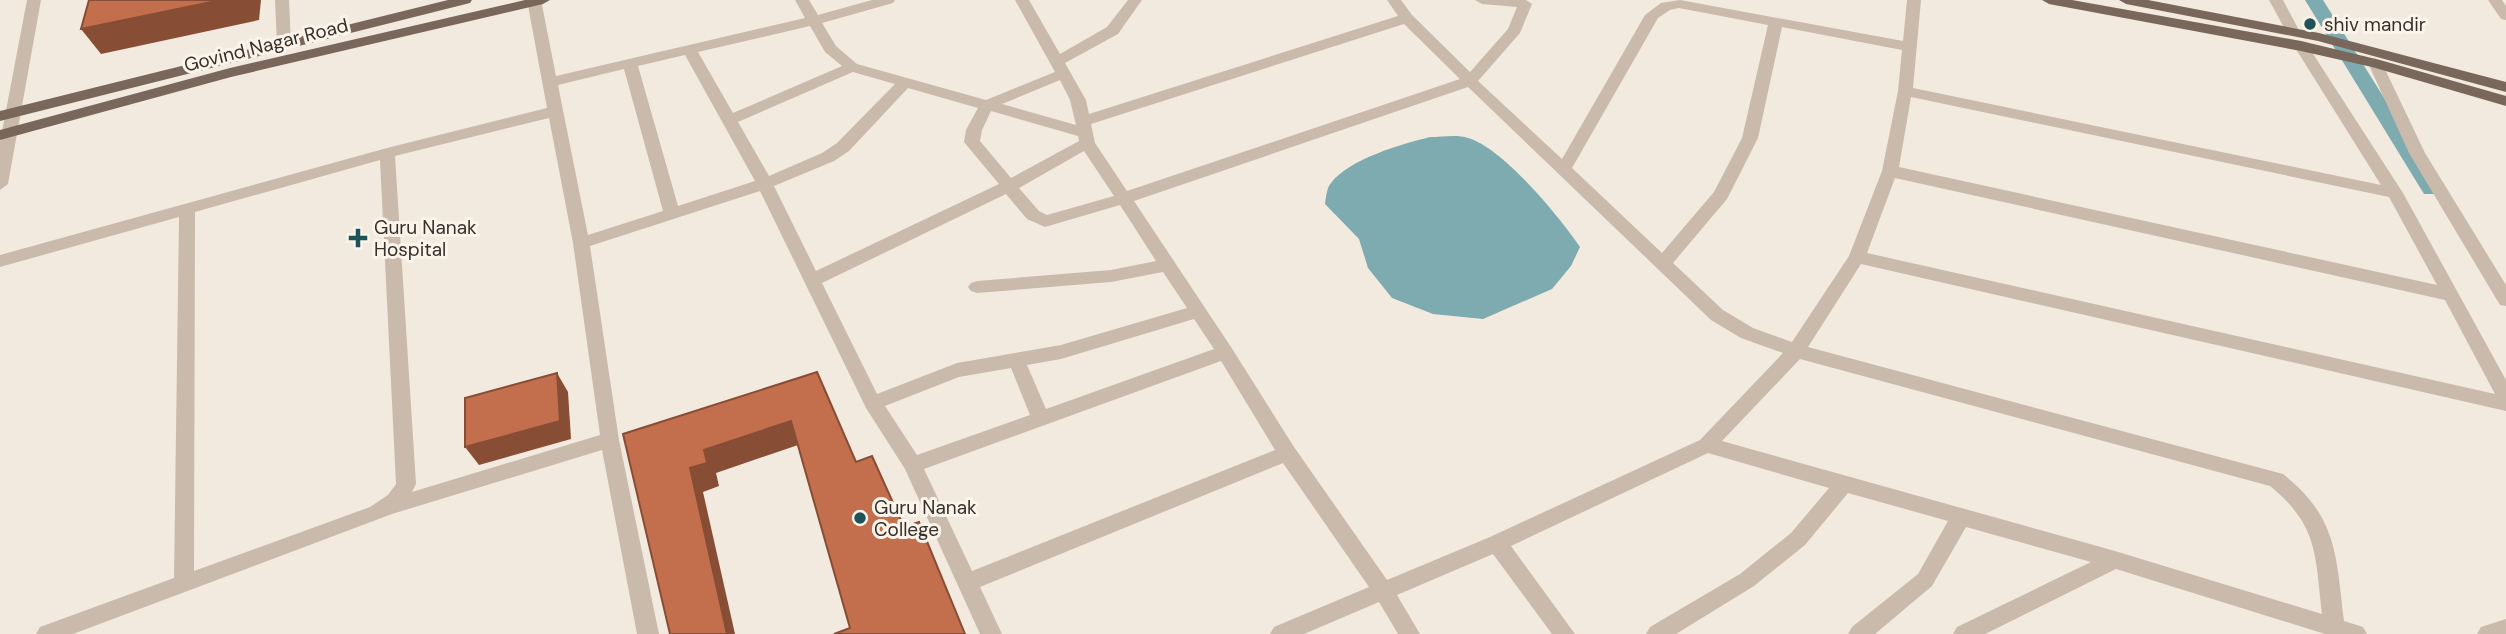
<svg xmlns="http://www.w3.org/2000/svg" width="2506" height="634" font-family="'DM Sans',sans-serif">
  <style>
    .water { fill: #7eabaf }
    .lines { fill: none; stroke-linecap: round; stroke-linejoin: round }
    .canal { fill: #7eabaf; fill-rule: evenodd }
    .minor { fill: #cabaab; fill-rule: evenodd }
    .major { fill: #7a675b; fill-rule: evenodd }
    .shaded-wall { fill: #884d35 }
    .building { fill: #c36e4c; stroke: #884d35; stroke-width: 2 }
    .poi-dot { fill: #205359; stroke: #faf4eb; stroke-width: 2.5 }
    .labels { text-anchor: middle; dominant-baseline: central; stroke-width: 6; stroke-linejoin: round; paint-order: stroke }
    .poi-label { font-size: 19px; fill: #382f2a; stroke: #faf4eb; text-anchor: start }
    .street-label { font-size: 19px; fill: #382f2a; stroke: #faf4eb }
  </style>
  <rect width="100%" height="100%" fill="#f2eadf"/>
  <!-- water -->
  <path class="water" d="M 1430,137 C 1442,137 1457,134 1468,138 C 1503,148 1559,216 1580,247 L 1571,266 L 1552,289 L 1483,319 L 1433,314 L 1392,298 L 1368,268 L 1359,239 L 1325,204 C 1326,197 1327,187 1331,183 C 1349,159 1402,144 1430,137 Z"/>
  <g class="lines">
    <!-- canal -->
    <path class="canal" d="M 2305,0 L 2323,0 L 2441,189 L 2438,194 L 2424,194 Z"/>
    <!-- minor -->
    <g class="minor">
      <path d="M 27,0 L 41,0 L 8,184 L 0,190 L 0,142 Z"/>
      <path d="M 275,0 L 289,0 L 291,44 L 284,49 L 277,44 Z"/>
      <path d="M 527,0 L 541,0 L 556,76 L 805,18 L 795,0 L 809,0 L 818,15 L 872,0 L 895,0 L 893,3 L 822,23 L 836,46 L 857,64 L 986,100 L 1055,72 L 1015,0 L 1029,0 L 1060,54 L 1107,27 L 1128,0 L 1142,0 L 1118,34 L 1065,63 L 1086,100 L 1089,114 L 1398,16 L 1387,0 L 1401,0 L 1412,15 L 1470,72 L 1508,29 L 1517,7 L 1482,4 L 1475,0 L 1526,0 L 1532,4 L 1520,33 L 1478,81 L 1562,159 L 1645,15 L 1661,3 L 1680,0 L 1903,41 L 1907,0 L 1921,0 L 1913,88 L 2381,185 L 2294,46 L 2301,41 L 2306,43 L 2403,193 L 2506,380 L 2506,411 L 1861,264 L 1808,347 L 2283,474 C 2338,517 2336,557 2344,621 L 2363,627 L 2367,634 L 2325,634 L 2116,569 L 1985,634 L 1953,634 L 1957,627 L 2091,562 L 1966,527 L 1932,586 L 1875,634 L 1848,634 L 1852,627 L 1918,574 L 1948,521 L 1848,493 L 1805,545 L 1754,586 L 1676,634 L 1646,634 L 1650,627 L 1740,574 L 1791,533 L 1829,488 L 1708,453 L 1511,546 L 1575,634 L 1552,634 L 1493,554 L 1397,595 L 1420,634 L 1398,634 L 1379,602 L 1304,634 L 1270,634 L 1274,627 L 1369,587 L 1283,463 L 980,587 L 1002,634 L 980,634 L 905,469 L 866,408 L 760,191 L 590,246 L 619,440 L 659,634 L 637,634 L 602,450 L 392,514 L 73,634 L 36,634 L 40,627 L 174,578 L 179,217 L 0,267 L 0,255 L 387,148 L 547,108 ZM 1679,8 L 1768,25 L 1742,138 L 1714,192 L 1662,253 L 1572,168 L 1658,18 L 1670,10 ZM 1404,24 L 1460,79 L 1127,191 L 1095,143 L 1091,124 ZM 810,26 L 825,52 L 842,66 L 733,113 L 698,52 ZM 1782,27 L 1902,50 L 1898,91 L 1882,171 L 1849,256 L 1792,342 L 1753,328 L 1723,310 L 1673,263 L 1727,199 L 1758,138 ZM 685,55 L 755,181 L 678,206 L 638,66 ZM 624,69 L 663,211 L 588,235 L 558,85 ZM 853,72 L 895,84 L 837,143 L 822,153 L 769,176 L 738,122 ZM 1060,80 L 1070,100 L 1076,125 L 1002,104 ZM 1468,87 L 1711,320 L 1741,338 L 1783,353 L 1700,440 L 1490,537 L 1387,580 L 1294,447 L 1231,347 L 1134,201 ZM 908,88 L 978,108 L 966,130 L 964,142 L 999,184 L 816,271 L 774,186 L 834,161 L 849,151 ZM 1911,97 L 2389,197 L 2437,285 L 1899,167 ZM 991,111 L 1078,136 L 1079,141 L 1011,178 L 980,141 L 982,130 ZM 549,118 L 573,243 L 600,435 L 412,492 L 416,484 L 395,156 ZM 1084,151 L 1114,196 L 1047,215 L 1039,211 L 1019,188 ZM 380,160 L 396,484 L 388,495 L 370,507 L 194,571 L 195,212 ZM 1895,178 L 2445,300 L 2495,394 L 1867,253 ZM 1006,194 L 1027,219 L 1045,227 L 1120,205 L 1156,261 L 1111,270 L 977,281 L 971,283 L 968,287 L 971,291 L 977,293 L 1111,282 L 1163,272 L 1187,308 L 1061,345 L 957,363 L 877,394 L 822,283 ZM 1194,319 L 1214,349 L 1046,409 L 1027,365 L 1061,359 ZM 1800,359 L 2270,486 C 2319,526 2315,556 2322,614 L 2115,551 L 1722,441 ZM 1221,361 L 1275,450 L 972,571 L 924,469 ZM 1011,368 L 1030,415 L 917,455 L 885,406 L 959,377 Z"/>
      <path d="M 2269,0 L 2283,0 L 2300,32 L 2298,35 L 2288,35 Z"/>
      <path d="M 2488,0 L 2502,0 L 2506,6 L 2506,20 L 2501,19 Z"/>
      <path d="M 2375,58 L 2382,63 L 2425,153 L 2506,285 L 2506,306 L 2500,305 L 2409,153 L 2368,63 Z"/>
      <path d="M 2506,619 L 2506,634 L 2477,634 L 2481,627 Z"/>
    </g>
    <!-- major -->
    <g class="major">
      <path d="M 448,0 L 472,0 L 470,3 L 0,121 L 0,111 Z"/>
      <path d="M 525,0 L 550,0 L 543,4 L 231,77 L 0,140 L 0,130 L 230,68 Z"/>
      <path d="M 2042,0 L 2072,0 L 2301,41 L 2380,60 L 2506,96 L 2506,106 L 2372,67 L 2301,51 L 2049,4 Z"/>
      <path d="M 2119,0 L 2148,0 L 2319,33 L 2506,82 L 2506,92 L 2318,41 L 2126,4 Z"/>
    </g>
  </g>
  <!-- shaded-wall -->
  <g class="shaded-wall">
    <path d="M 221,0 L 261,0 L 259,20 L 101,54 L 81,29 Z"/>
    <path d="M 557,373 L 568,392 L 571,439 L 479,465 L 465,447 Z"/>
    <path d="M 791,421 L 801,444 L 716,473 L 719,486 L 703,492 L 735,634 L 727,634 L 690,468 L 704,450 Z"/>
  </g>
  <!-- building -->
  <g class="building">
    <path d="M 89,0 L 221,0 L 81,29 Z"/>
    <path d="M 817,372 L 856,462 L 872,456 L 904,527 L 919,522 L 965,634 L 834,634 L 850,628 L 791,421 L 704,450 L 707,463 L 690,468 L 727,634 L 670,634 L 623,434 Z"/>
    <path d="M 557,373 L 560,421 L 465,447 L 465,398 Z"/>
  </g>
  <!-- markers -->
  <g class="poi-dot">
    <circle cx="2310" cy="24" r="7"/>
    <path d="M354.5 227.5h7v7h7v7h-7v7h-7v-7h-7v-7h7z"/>
    <circle cx="860" cy="518" r="7"/>
  </g>
  <g class="labels">
    <!-- poi labels -->
    <g class="poi-label">
      <text x="2324" y="24">shiv mandir</text>
      <text x="374" y="227">Guru Nanak<tspan x="374" dy="22">Hospital</tspan></text>
      <text x="874" y="507">Guru Nanak<tspan x="874" dy="22">College</tspan></text>
    </g>
    <!-- street labels -->
    <g class="street-label">
      <text transform="translate(266 45) rotate(-14)">Govind Nagar Road</text>
    </g>
  </g>
</svg>
